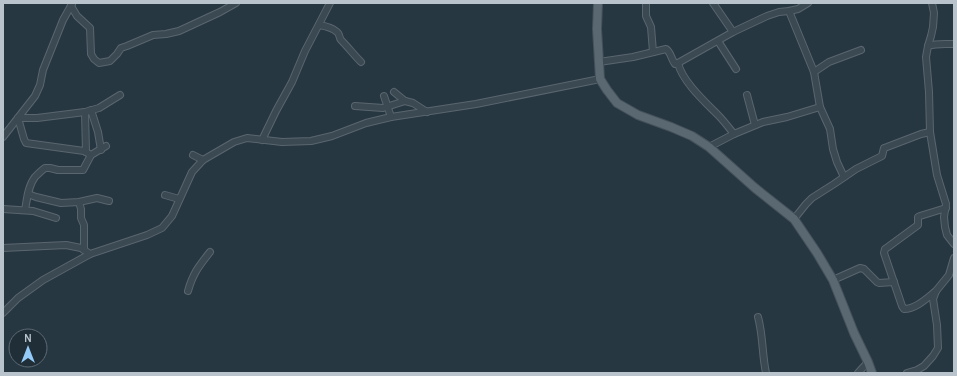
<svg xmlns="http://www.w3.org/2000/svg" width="957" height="376" font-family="Karla,sans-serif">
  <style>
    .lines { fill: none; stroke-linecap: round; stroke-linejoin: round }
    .minor-casing { stroke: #5a666f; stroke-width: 8 }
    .major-casing { stroke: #45525b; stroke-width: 10 }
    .minor { stroke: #3b4952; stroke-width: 6 }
    .major { stroke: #5a6872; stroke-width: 8 }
  </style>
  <rect width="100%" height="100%" fill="#273742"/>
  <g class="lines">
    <!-- minor casing -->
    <g class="minor-casing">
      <g id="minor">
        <path d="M 646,3 L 646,16 L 651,27 L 653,52"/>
        <path d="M 713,3 L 733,32"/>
        <path d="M 932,3 L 934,13 L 933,27 L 931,36 L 928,46 L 926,57 L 929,92 L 930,132 L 937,175 L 946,204 L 944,217 L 945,227 L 947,235 L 954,244"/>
        <path d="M 71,6 L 77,16 L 90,28 L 91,54 L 94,59 L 99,63 L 110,61 L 117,54 L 121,48 L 127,46 L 153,35 L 166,34 L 179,31 L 220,12 L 236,3"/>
        <path d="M 789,11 L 814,72 L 820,107 L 830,129 L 833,149 L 837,162 L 844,177"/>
        <path d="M 319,25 C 325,26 333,28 337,32 C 340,34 339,38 341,40 C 348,47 354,55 361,62"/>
        <path d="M 718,41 L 736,69"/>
        <path d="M 928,46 C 937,43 944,44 954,44"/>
        <path d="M 599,62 L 633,57 L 666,49 C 671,52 671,59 675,64 L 678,63 L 733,32 L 767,16 L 779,12 L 789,11 L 798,9 L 808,3"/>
        <path d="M 678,63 C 682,81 705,102 718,115 C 724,121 729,128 734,134"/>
        <path d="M 814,72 L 829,62 L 861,50"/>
        <path d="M 394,92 L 405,101 L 413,103 L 427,112"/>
        <path d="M 747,95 L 755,125"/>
        <path d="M 384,96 L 391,117"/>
        <path d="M 355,106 L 383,108 L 405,101"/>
        <path d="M 91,110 L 98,132 L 101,150"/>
        <path d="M 85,112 L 86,152"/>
        <path d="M 3,137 L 35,96 L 40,85 L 43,70 L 63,20 L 72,4"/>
        <path d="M 262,140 L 276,111 L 292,82 L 305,51 L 330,3"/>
        <path d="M 709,147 L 734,134 L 763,122 L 787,117 L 820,107"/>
        <path d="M 91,155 L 84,151 L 26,143 L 24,139 L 18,118 L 37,118 L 85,112 L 99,108 L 120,95"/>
        <path d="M 193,155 L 203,160"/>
        <path d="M 28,194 L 36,197 L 61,203 L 79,202 L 97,198 L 109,201"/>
        <path d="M 165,195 L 179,199"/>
        <path d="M 79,202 L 81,209 L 81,218 L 84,225 L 84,250"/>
        <path d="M 3,209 L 33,211 L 56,218"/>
        <path d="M 25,210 C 27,199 28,186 35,177 C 38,174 41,171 45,168 L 50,168 L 58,170 L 83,170 L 91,155 L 106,146"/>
        <path d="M 794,219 L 806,204 L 812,198 L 834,184 L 856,169 L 882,156 L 884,148 L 887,147 L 921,134 L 930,132"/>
        <path d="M 3,248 L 66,245 L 81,248 L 90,254"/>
        <path d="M 833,280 L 860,268 L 864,269 L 877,282 L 879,283 L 894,282"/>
        <path d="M 188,291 C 193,273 199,266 210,252"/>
        <path d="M 936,291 C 927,298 916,309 904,309 L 902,306 L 884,253 L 885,249 L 888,247 L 918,225 L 918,217 L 920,216 L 946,208"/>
        <path d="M 3,313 L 18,298 L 43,280 L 90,254 L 147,235 L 162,228 L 172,216 L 192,172 L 203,160 L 234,142 L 247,138 L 282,142 L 311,141 L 332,136 L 366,123 L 391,117 L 476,104 L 600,79"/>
        <path d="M 758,317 C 763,335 762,354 766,373"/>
        <path d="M 858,373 L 868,362"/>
        <path d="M 907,373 L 917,370 L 924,366 L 933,356 L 938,348 L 937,325 L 933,299 L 936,291 L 949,275 L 954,258"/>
      </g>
    </g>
    <!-- major casing -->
    <g class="major-casing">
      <path id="major" d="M 598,3 L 597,29 L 600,79 L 607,90 L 617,103 L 638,115 L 671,127 L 692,136 L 709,147 L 755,188 L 794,219 L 817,253 L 833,280 L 854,333 L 868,362 L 872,373"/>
    </g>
    <!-- minor -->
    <use href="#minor" class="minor"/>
    <!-- major -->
    <use href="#major" class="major"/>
  </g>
  <!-- border -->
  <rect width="957" height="376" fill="none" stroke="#b9c3cc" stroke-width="8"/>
  <!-- north arrow -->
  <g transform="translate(28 348)"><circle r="19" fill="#202e37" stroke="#5d6a73"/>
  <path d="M0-3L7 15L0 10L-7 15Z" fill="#93caf7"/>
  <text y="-6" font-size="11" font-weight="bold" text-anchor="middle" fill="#b9c3cc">N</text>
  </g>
</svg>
